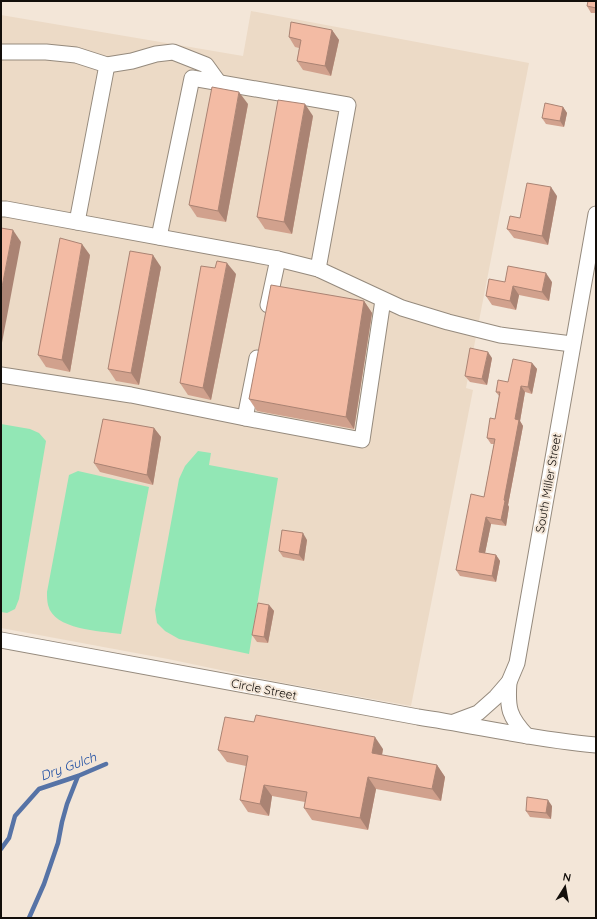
<svg xmlns="http://www.w3.org/2000/svg" width="597" height="919" font-family="Quicksand,sans-serif">
  <style>
    .built { fill: #ecdac6 }
    .garden { fill: #92e7b5 }
    .lines { fill: none; stroke-linecap: round; stroke-linejoin: round }
    .stream { stroke: #5673a6; stroke-width: 4.5 }
    .minor-casing { stroke: #958a7d; stroke-width: 17 }
    .minor { stroke: #fff; stroke-width: 15 }
    .wall { fill: #d1a18d }
    .shaded-wall { fill: #aa8373 }
    .building { fill: #f3bba4; stroke: #aa8373 }
    .labels { text-anchor: middle; dominant-baseline: central; stroke-width: 4; stroke-linejoin: round; paint-order: stroke }
    .street-label { font-size: 12px; fill: #120e0a; stroke: #f3e6d8 }
    .water-label { font-size: 13px; font-style: italic; fill: #1a4ba1; stroke: #f3e6d8 }
  </style>
  <rect width="100%" height="100%" fill="#f3e6d8"/>
  <!-- built -->
  <path class="built" d="M 251,11 L 529,63 L 466,388 L 473,390 L 411,706 L 268,680 L 168,659 L 1,628 L 1,15 L 243,56 Z"/>
  <!-- garden -->
  <g class="garden">
    <path d="M 1,424 L 30,429 L 39,433 L 46,441 L 19,599 L 15,609 L 7,613 L 1,612 Z"/>
    <path d="M 198,451 L 211,453 L 209,465 L 278,478 L 249,654 L 179,639 L 165,631 L 157,623 L 155,610 L 179,479 L 185,466 Z"/>
    <path d="M 78,471 L 149,487 L 121,634 C 100,631 54,630 48,605 C 47,601 47,596 47,592 L 69,475 Z"/>
  </g>
  <g class="lines">
    <!-- stream -->
    <g class="stream">
      <path d="M 1,849 L 9,838 L 15,816 L 39,789 L 78,776 L 106,764"/>
      <path d="M 29,918 L 44,884 L 58,843 L 62,822 L 67,804 L 78,776"/>
    </g>
    <!-- minor casing -->
    <g class="minor-casing">
      <g id="minor">
        <path d="M 1,52 L 46,52 L 76,55 L 107,65 L 132,61 L 156,54 L 173,52 L 206,65 L 219,83"/>
        <path d="M 1,209 L 6,209 L 278,259 L 318,269 L 402,308 L 448,322 L 500,335 L 572,344"/>
        <path d="M 77,222 L 107,65"/>
        <path d="M 159,237 L 192,78 L 348,105 L 318,269"/>
        <path d="M 268,305 L 278,259"/>
        <path d="M 1,375 L 131,395 L 245,418 L 362,440 L 383,300"/>
        <path d="M 245,418 L 257,358"/>
        <path d="M 1,640 L 418,717 C 478,726 536,740 596,745"/>
        <path d="M 509,682 C 507,708 509,717 527,736"/>
        <path d="M 454,722 L 478,713 L 496,697 L 509,682 L 517,663 L 596,214"/>
      </g>
    </g>
    <!-- minor -->
    <use href="#minor" class="minor"/>
  </g>
  <!-- wall -->
  <g class="wall">
    <path d="M 596,1 L 596,13 L 591,13 L 587,6 Z"/>
    <path d="M 332,30 L 339,40 L 331,76 L 303,70 L 297,61 L 299,48 L 295,47 L 289,37 Z"/>
    <path d="M 248,104 L 226,222 L 197,217 L 189,205 Z"/>
    <path d="M 563,107 L 567,113 L 564,127 L 546,124 L 542,118 Z"/>
    <path d="M 313,116 L 292,234 L 265,229 L 257,217 Z"/>
    <path d="M 557,196 L 548,245 L 514,238 L 507,229 L 520,218 Z"/>
    <path d="M 90,255 L 70,372 L 46,367 L 38,355 Z"/>
    <path d="M 161,267 L 139,385 L 116,381 L 108,369 Z"/>
    <path d="M 236,274 L 211,400 L 188,395 L 180,383 Z"/>
    <path d="M 505,282 L 552,282 L 549,301 L 519,295 L 516,310 L 492,305 L 486,296 Z"/>
    <path d="M 364,301 L 372,313 L 354,429 L 257,411 L 249,399 Z"/>
    <path d="M 492,358 L 487,385 L 470,382 L 465,376 Z"/>
    <path d="M 532,363 L 537,369 L 532,394 L 525,392 L 520,421 L 523,426 L 508,505 L 509,507 L 506,526 L 491,524 L 485,553 L 496,555 L 500,561 L 496,582 L 460,576 L 456,570 L 484,497 L 494,444 L 491,444 L 487,438 L 495,419 L 499,396 L 496,392 Z"/>
    <path d="M 154,428 L 161,437 L 153,485 L 100,472 L 94,463 Z"/>
    <path d="M 307,540 L 304,561 L 283,557 L 279,551 Z"/>
    <path d="M 269,605 L 274,611 L 268,643 L 257,642 L 252,635 Z"/>
    <path d="M 383,749 L 382,755 L 437,765 L 445,777 L 441,801 L 376,789 L 368,830 L 312,820 L 304,808 L 305,802 L 272,796 L 269,816 L 248,812 L 240,800 L 246,766 L 227,762 L 218,750 Z"/>
    <path d="M 552,806 L 551,819 L 530,817 L 526,811 Z"/>
  </g>
  <!-- shaded-wall -->
  <g class="shaded-wall">
    <path d="M 332,30 L 339,40 L 331,76 L 325,66 Z"/>
    <path d="M 239,92 L 248,104 L 226,222 L 218,211 Z"/>
    <path d="M 305,104 L 313,116 L 292,234 L 284,222 Z"/>
    <path d="M 563,107 L 567,113 L 564,127 L 560,121 Z"/>
    <path d="M 551,187 L 557,196 L 548,245 L 542,236 Z"/>
    <path d="M 13,230 L 21,242 L 1,348 L 1,292 Z"/>
    <path d="M 82,244 L 90,255 L 70,372 L 62,360 Z"/>
    <path d="M 153,255 L 161,267 L 139,385 L 131,373 Z"/>
    <path d="M 227,263 L 236,274 L 211,400 L 203,388 Z"/>
    <path d="M 546,273 L 552,282 L 549,301 L 542,292 Z"/>
    <path d="M 513,286 L 519,295 L 516,310 L 510,301 Z"/>
    <path d="M 364,301 L 372,313 L 354,429 L 346,417 Z"/>
    <path d="M 488,352 L 492,358 L 487,385 L 482,379 Z"/>
    <path d="M 532,363 L 537,369 L 532,394 L 528,387 Z"/>
    <path d="M 521,386 L 525,392 L 520,421 L 523,426 L 508,505 L 509,507 L 506,526 L 501,520 L 515,419 Z"/>
    <path d="M 154,428 L 161,437 L 153,485 L 147,475 Z"/>
    <path d="M 486,517 L 491,524 L 484,558 L 479,552 Z"/>
    <path d="M 303,533 L 307,540 L 304,561 L 299,555 Z"/>
    <path d="M 496,555 L 500,561 L 496,582 L 492,576 Z"/>
    <path d="M 269,605 L 274,611 L 268,643 L 264,637 Z"/>
    <path d="M 375,737 L 383,749 L 380,765 L 372,753 Z"/>
    <path d="M 437,765 L 445,777 L 441,801 L 432,789 Z"/>
    <path d="M 368,777 L 376,789 L 368,830 L 360,818 Z"/>
    <path d="M 264,785 L 272,796 L 269,816 L 260,804 Z"/>
    <path d="M 548,800 L 552,806 L 551,819 L 546,813 Z"/>
  </g>
  <!-- building -->
  <g class="building">
    <path d="M 588,1 L 596,1 L 596,8 L 587,6 Z"/>
    <path d="M 291,22 L 332,30 L 325,66 L 297,61 L 301,40 L 289,37 Z"/>
    <path d="M 212,87 L 239,92 L 218,211 L 189,205 Z"/>
    <path d="M 278,100 L 305,104 L 284,222 L 257,217 Z"/>
    <path d="M 545,103 L 563,107 L 560,121 L 542,118 Z"/>
    <path d="M 527,183 L 551,187 L 542,236 L 507,229 L 510,216 L 520,218 Z"/>
    <path d="M 1,228 L 13,230 L 1,292 Z"/>
    <path d="M 60,238 L 82,244 L 62,360 L 38,355 Z"/>
    <path d="M 130,251 L 153,255 L 131,373 L 108,369 Z"/>
    <path d="M 217,261 L 227,263 L 203,388 L 180,383 L 201,266 L 215,268 Z"/>
    <path d="M 508,266 L 546,273 L 542,292 L 513,286 L 510,301 L 486,296 L 489,279 L 505,282 Z"/>
    <path d="M 271,285 L 364,301 L 346,417 L 249,399 Z"/>
    <path d="M 470,348 L 488,352 L 482,379 L 465,376 Z"/>
    <path d="M 513,359 L 532,363 L 528,387 L 521,386 L 515,419 L 519,420 L 504,500 L 505,501 L 501,520 L 486,517 L 479,552 L 496,555 L 492,576 L 456,570 L 471,494 L 484,497 L 495,439 L 487,438 L 490,418 L 495,419 L 500,392 L 496,392 L 498,380 L 508,382 Z"/>
    <path d="M 103,419 L 154,428 L 147,475 L 94,463 Z"/>
    <path d="M 282,530 L 303,533 L 299,555 L 279,551 Z"/>
    <path d="M 258,603 L 269,605 L 264,637 L 252,635 Z"/>
    <path d="M 256,715 L 375,737 L 372,753 L 437,765 L 432,789 L 368,777 L 360,818 L 304,808 L 307,792 L 264,785 L 260,804 L 240,800 L 248,756 L 218,750 L 225,717 L 254,722 Z"/>
    <path d="M 527,797 L 548,800 L 546,813 L 526,811 Z"/>
  </g>
  <g class="labels">
    <!-- street labels -->
    <g class="street-label">
      <text transform="translate(548 483) rotate(-80)">South Miller Street</text>
      <text transform="translate(264 689) rotate(11)">Circle Street</text>
    </g>
    <!-- water labels -->
    <g class="water-label">
      <text transform="translate(68 766) rotate(-20)">Dry Gulch</text>
    </g>
  </g>
  <!-- border -->
  <rect width="597" height="919" fill="none" stroke="#120e0a" stroke-width="4"/>
  <!-- north arrow -->
  <g transform="translate(565 887) rotate(11)" stroke="#f3e6d8" stroke-width="3" paint-order="stroke">
  <path d="M0-3L7 15L0 10L-7 15Z" fill="#120e0a"/>
  <text y="-6" font-size="11" font-weight="bold" text-anchor="middle" fill="#120e0a">N</text>
  </g>
</svg>
